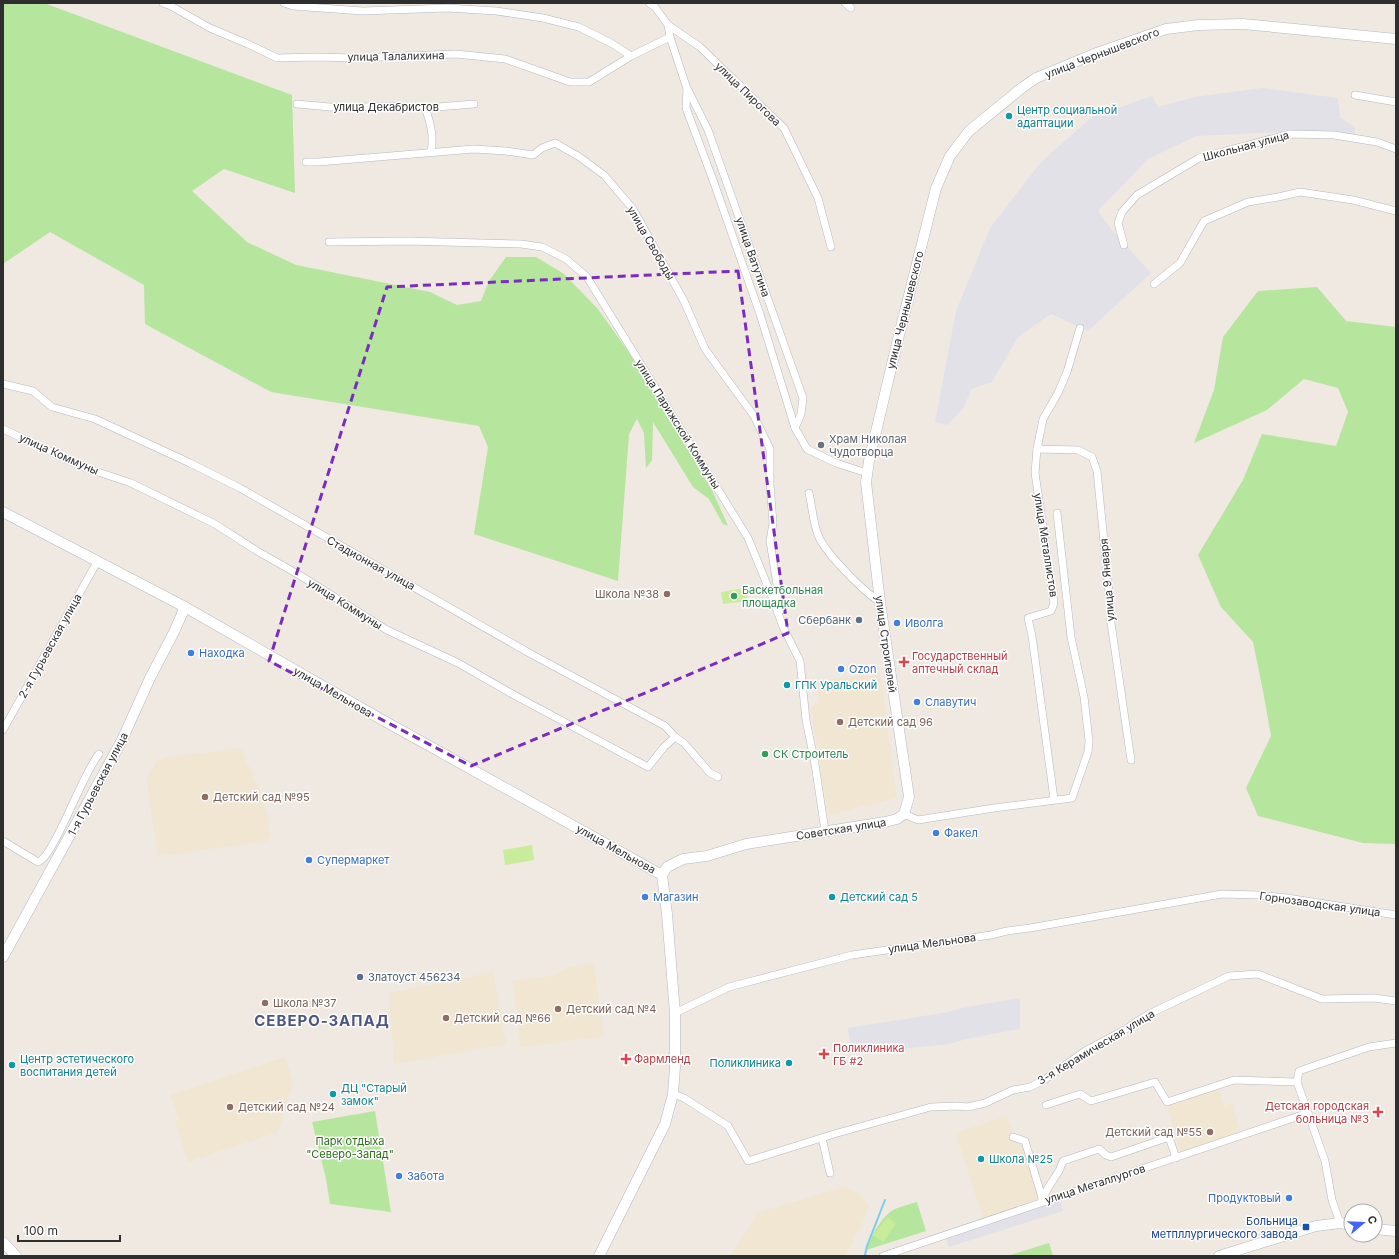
<svg xmlns="http://www.w3.org/2000/svg" width="1399" height="1259" font-family="Inter,sans-serif">
  <style>
    .industrial { fill: #e3e1e8 }
    .education { fill: #f0e6d1 }
    .green { fill: #b6e59e }
    .pitch { fill: #c9ec9a }
    .lines { fill: none; stroke-linecap: round; stroke-linejoin: round }
    .stream { stroke: #75cff0; stroke-width: 2 }
    .minor-casing { stroke: #b4b7c1; stroke-width: 8 }
    .secondary-casing { stroke: #b4b7c1; stroke-width: 11 }
    .minor { stroke: #fff; stroke-width: 7 }
    .secondary { stroke: #fff; stroke-width: 10 }
    .marked { fill: none; stroke: #7b2cbf; stroke-width: 3; stroke-dasharray: 8 5; stroke-linejoin: round }
    .culture-dot { fill: #0f9aa8; stroke: #fff; stroke-width: 1.5 }
    .worship-dot { fill: #6b7280; stroke: #fff; stroke-width: 1.5 }
    .education-dot { fill: #8d6e63; stroke: #fff; stroke-width: 1.5 }
    .leisure-dot { fill: #2e9e5b; stroke: #fff; stroke-width: 1.5 }
    .service-dot { fill: #5c6f8a; stroke: #fff; stroke-width: 1.5 }
    .shop-dot { fill: #3f7fe0; stroke: #fff; stroke-width: 1.5 }
    .health-dot { fill: #e0444e; stroke: #fff; stroke-width: 1.5 }
    .transit-dot { fill: #1a4fb4; stroke: #fff; stroke-width: 1.5 }
    .labels { text-anchor: middle; dominant-baseline: central; stroke-width: 3; stroke-linejoin: round; paint-order: stroke }
    .street-label { font-size: 11px; fill: #2e2e2e; stroke: #fff }
    .culture-label { font-size: 11px; fill: #0d838f; stroke: #fff; text-anchor: start }
    .worship-label { font-size: 11px; fill: #5b616d; stroke: #fff; text-anchor: start }
    .leisure-label { font-size: 11px; fill: #27864d; stroke: #fff; text-anchor: start }
    .education-label { font-size: 11px; fill: #785e54; stroke: #fff; text-anchor: start }
    .service-label { font-size: 11px; fill: #4e5e75; stroke: #fff; text-anchor: end }
    .shop-label { font-size: 11px; fill: #366cbe; stroke: #fff; text-anchor: start }
    .health-label { font-size: 11px; fill: #be3a42; stroke: #fff; text-anchor: start }
    .park-label { font-size: 11px; fill: #2c6e1b; stroke: #fff }
    .transit-label { font-size: 11px; fill: #164399; stroke: #fff; text-anchor: end }
    .district-label { font-size: 15px; font-weight: bold; letter-spacing: 1px; fill: #4d5680; stroke: #fff }
  </style>
  <rect width="100%" height="100%" fill="#efe9e1"/>
  <!-- industrial -->
  <g class="industrial">
    <path d="M 1262,88 L 1338,98 L 1340,117 L 1355,128 L 1354,140 L 1280,132 L 1196,136 L 1148,159 L 1098,211 L 1112,230 L 1151,273 L 1088,331 L 1051,314 L 1018,337 L 992,382 L 972,389 L 963,408 L 948,425 L 935,422 L 956,311 L 990,228 L 1041,162 L 1092,117 L 1152,96 L 1158,107 L 1194,97 Z"/>
    <path d="M 1020,998 L 1020,1029 L 966,1039 L 950,1044 L 851,1054 L 848,1028 L 949,1012 L 957,1009 Z"/>
    <path d="M 1060,1200 L 1063,1211 L 949,1247 L 945,1236 Z"/>
  </g>
  <!-- education -->
  <g class="education">
    <path d="M 880,673 L 897,798 L 828,815 L 811,706 L 820,704 L 817,681 Z"/>
    <path d="M 240,748 L 258,785 L 268,818 L 271,836 L 267,841 L 159,856 L 151,815 L 147,778 L 156,762 L 165,758 Z"/>
    <path d="M 594,963 L 604,1036 L 521,1047 L 512,981 L 552,976 L 569,967 Z"/>
    <path d="M 493,972 L 506,1044 L 394,1064 L 389,993 Z"/>
    <path d="M 285,1057 L 293,1082 L 278,1132 L 188,1162 L 175,1121 L 179,1120 L 171,1095 Z"/>
    <path d="M 1219,1089 L 1224,1106 L 1232,1103 L 1241,1135 L 1181,1154 L 1167,1106 Z"/>
    <path d="M 1007,1116 L 1011,1129 L 1020,1137 L 1023,1144 L 1041,1200 L 983,1219 L 956,1133 Z"/>
    <path d="M 844,1187 L 858,1193 L 869,1206 L 863,1222 L 845,1256 L 731,1256 L 731,1254 L 750,1226 L 756,1213 Z"/>
  </g>
  <!-- green -->
  <g class="green">
    <path d="M 3,3 L 44,3 L 292,95 L 295,193 L 224,169 L 192,191 L 247,242 L 296,265 L 430,292 L 457,305 L 481,301 L 489,281 L 506,257 L 536,257 L 564,274 L 597,308 L 628,351 L 712,490 L 728,526 L 723,524 L 709,499 L 693,487 L 653,422 L 652,460 L 646,468 L 644,433 L 637,419 L 629,434 L 618,581 L 474,534 L 488,447 L 479,426 L 271,392 L 145,324 L 144,285 L 50,232 L 3,264 Z"/>
    <path d="M 1317,287 L 1346,321 L 1396,327 L 1396,844 L 1363,843 L 1258,816 L 1246,788 L 1271,736 L 1262,686 L 1253,642 L 1221,607 L 1198,555 L 1243,480 L 1262,434 L 1336,446 L 1348,412 L 1338,388 L 1304,379 L 1267,410 L 1194,443 L 1214,390 L 1223,337 L 1258,291 Z"/>
    <path d="M 375,1111 L 391,1212 L 330,1204 L 326,1179 L 312,1122 Z"/>
    <path d="M 917,1202 L 926,1231 L 866,1250 C 870,1238 882,1215 895,1209 C 902,1206 910,1204 917,1202 Z"/>
    <path d="M 1049,1243 L 1053,1256 L 1007,1256 Z"/>
  </g>
  <!-- pitch -->
  <g class="pitch">
    <path d="M 746,588 L 748,601 L 723,604 L 721,592 Z"/>
    <path d="M 532,845 L 534,860 L 505,865 L 503,850 Z"/>
    <path d="M 888,1217 L 896,1224 L 883,1242 L 873,1235 Z"/>
  </g>
  <g class="lines">
    <!-- stream -->
    <path class="stream" d="M 865,1255 L 867,1246 L 885,1200"/>
    <!-- minor casing -->
    <g class="minor-casing">
      <g id="minor">
        <path d="M 163,3 L 171,6 L 210,28 L 248,44 L 277,58 L 316,57 L 355,58 L 456,54 L 505,59 L 570,82 L 589,82 L 631,56"/>
        <path d="M 284,3 L 293,6 L 363,11 L 447,8 L 496,11 L 543,18 L 579,27 L 611,43 L 631,56 L 670,37"/>
        <path d="M 649,3 L 655,7 L 668,25 L 670,37 L 687,89 L 686,108 L 713,180 L 760,314 L 795,428 L 807,449 L 836,463 L 867,473"/>
        <path d="M 845,3 L 851,8"/>
        <path d="M 668,25 L 700,47 L 784,128 L 818,198 L 831,247"/>
        <path d="M 688,90 L 708,130 L 803,398 L 801,414 L 795,428"/>
        <path d="M 1355,95 L 1396,102"/>
        <path d="M 297,104 L 341,108 L 383,106 L 425,108 L 474,104"/>
        <path d="M 425,108 C 431,123 434,137 431,152"/>
        <path d="M 306,162 L 318,162 L 474,149 L 506,151 L 533,155 L 542,148 L 555,143 L 578,156 L 604,175 L 633,209 L 684,301 L 705,349 L 754,416 L 770,449 L 770,484 L 773,523 L 770,541 L 781,610"/>
        <path d="M 329,242 L 407,241 L 521,244 L 542,247 L 566,259 L 587,277 L 748,538 L 773,599 L 783,627 L 800,661 L 806,720 L 815,764 L 825,831"/>
        <path d="M 1124,245 L 1118,223 L 1122,212 L 1137,195 L 1199,158 L 1290,134 L 1334,135 L 1377,142 L 1396,149"/>
        <path d="M 1154,284 L 1180,263 L 1204,221 L 1248,202 L 1278,197 L 1300,192 L 1353,200 L 1396,211"/>
        <path d="M 3,384 L 33,391 L 52,407 L 95,419 L 190,463 L 240,488 L 531,654 L 665,726 L 675,737 L 684,743 L 710,773 L 718,777"/>
        <path d="M 3,429 L 83,467 L 131,483 L 215,524 L 257,551 L 301,576 L 387,630 L 458,663 L 514,695 L 648,767 L 664,747 L 675,737"/>
        <path d="M 1037,449 L 1078,450 L 1092,457 L 1097,471 L 1110,602 L 1111,623 L 1131,760"/>
        <path d="M 809,493 C 812,506 813,522 818,535 C 825,553 863,591 880,602"/>
        <path d="M 3,730 L 97,562"/>
        <path d="M 1054,799 L 1032,636 L 1028,618 L 1051,611 L 1054,603 L 1035,473 L 1037,449 L 1043,419 L 1058,393 L 1067,372 L 1080,328"/>
        <path d="M 904,814 L 918,820 L 994,808 L 1072,798 L 1088,752 L 1089,741 L 1084,697 L 1071,637 L 1057,513"/>
        <path d="M 3,841 L 38,862 C 54,857 83,772 99,754"/>
        <path d="M 675,1013 L 729,987 L 852,955 L 991,935 L 1007,931 L 1030,928 L 1222,894 L 1258,895 L 1287,898 L 1396,915"/>
        <path d="M 673,1094 L 684,1098 L 728,1126 L 748,1161 L 834,1134 L 931,1107 L 957,1106 L 968,1107 L 985,1103 L 1013,1090 L 1030,1087 L 1044,1080 L 1085,1051 L 1128,1028 L 1136,1022 L 1151,1013 L 1229,976 L 1258,974 L 1322,999 L 1374,998 L 1396,1001"/>
        <path d="M 1046,1105 L 1080,1094 L 1091,1101 L 1155,1082 L 1167,1102 L 1234,1080 L 1297,1082"/>
        <path d="M 1013,1137 L 1025,1141 L 1043,1201"/>
        <path d="M 822,1138 L 830,1173"/>
        <path d="M 1042,1199 L 1051,1183 L 1059,1171 L 1063,1161 L 1099,1149 L 1106,1155 L 1111,1157 L 1169,1137 L 1176,1158"/>
        <path d="M 1340,1223 L 1332,1200 L 1325,1161 L 1297,1082 L 1299,1071 L 1369,1047 L 1396,1043"/>
        <path d="M 883,1256 L 1308,1113"/>
      </g>
    </g>
    <!-- secondary casing -->
    <g class="secondary-casing">
      <g id="secondary">
        <path d="M 3,512 L 185,607 L 379,718 L 662,875"/>
        <path d="M 662,875 L 667,867 L 683,859 L 707,856 L 746,844 L 885,822 L 897,819 L 904,814 L 909,797 L 880,602 L 866,482 L 869,461 L 899,335 L 936,188 L 950,156 L 969,131 L 1023,87 L 1036,78 L 1094,54 L 1166,29 L 1199,25 L 1243,24 L 1396,39"/>
        <path d="M 3,957 L 122,740 L 150,678 L 174,632 L 185,607"/>
        <path d="M 1375,1229 L 1396,1231"/>
        <path d="M 3,1242 L 16,1256"/>
        <path d="M 599,1256 L 665,1124 L 673,1094 L 675,1067 L 675,1013 L 667,914 L 662,875"/>
        <path d="M 1219,1256 L 1316,1226 L 1340,1223 L 1351,1225"/>
      </g>
    </g>
    <!-- minor -->
    <use href="#minor" class="minor"/>
    <!-- secondary -->
    <use href="#secondary" class="secondary"/>
  </g>
  <!-- marked area -->
  <path class="marked" d="M 738,271 L 788,633 L 471,766 L 269,661 L 387,287 Z"/>
  <!-- markers -->
  <g class="culture-dot">
    <circle cx="1009" cy="116" r="4"/>
    <circle cx="787" cy="685" r="4"/>
    <circle cx="832" cy="897" r="4"/>
    <circle cx="789" cy="1063" r="4"/>
    <circle cx="12" cy="1065" r="4"/>
    <circle cx="333" cy="1094" r="4"/>
    <circle cx="981" cy="1159" r="4"/>
  </g>
  <circle class="worship-dot" cx="821" cy="445" r="4"/>
  <g class="education-dot">
    <circle cx="667" cy="594" r="4"/>
    <circle cx="840" cy="722" r="4"/>
    <circle cx="205" cy="797" r="4"/>
    <circle cx="265" cy="1003" r="4"/>
    <circle cx="558" cy="1009" r="4"/>
    <circle cx="446" cy="1018" r="4"/>
    <circle cx="230" cy="1107" r="4"/>
    <circle cx="1210" cy="1132" r="4"/>
  </g>
  <g class="leisure-dot">
    <circle cx="734" cy="596" r="4"/>
    <circle cx="765" cy="754" r="4"/>
  </g>
  <g class="service-dot">
    <circle cx="859" cy="620" r="4"/>
    <circle cx="360" cy="977" r="4"/>
  </g>
  <g class="shop-dot">
    <circle cx="897" cy="623" r="4"/>
    <circle cx="191" cy="653" r="4"/>
    <circle cx="841" cy="669" r="4"/>
    <circle cx="917" cy="702" r="4"/>
    <circle cx="936" cy="833" r="4"/>
    <circle cx="309" cy="860" r="4"/>
    <circle cx="645" cy="897" r="4"/>
    <circle cx="399" cy="1176" r="4"/>
    <circle cx="1289" cy="1198" r="4"/>
  </g>
  <g class="health-dot">
    <path d="M902 656h4v4h4v4h-4v4h-4v-4h-4v-4h4z"/>
    <path d="M822 1048h4v4h4v4h-4v4h-4v-4h-4v-4h4z"/>
    <path d="M624 1053h4v4h4v4h-4v4h-4v-4h-4v-4h4z"/>
    <path d="M1376 1106h4v4h4v4h-4v4h-4v-4h-4v-4h4z"/>
  </g>
  <rect class="transit-dot" x="1302" y="1223" width="8" height="8" rx="2"/>
  <g class="labels">
    <!-- street labels -->
    <g class="street-label">
      <text transform="translate(1102 53) rotate(-21)">улица Чернышевского</text>
      <text transform="translate(396 56) rotate(-1)">улица Талалихина</text>
      <text transform="translate(748 94) rotate(44)">улица Пирогова</text>
      <text x="386" y="107">улица Декабристов</text>
      <text transform="translate(1246 146) rotate(-15)">Школьная улица</text>
      <text transform="translate(651 243) rotate(60)">улица Свободы</text>
      <text transform="translate(753 257) rotate(71)">улица Ватутина</text>
      <text transform="translate(905 310) rotate(-76)">улица Чернышевского</text>
      <text transform="translate(678 424) rotate(58)">улица Парижской Коммуны</text>
      <text transform="translate(59 454) rotate(24)">улица Коммуны</text>
      <text transform="translate(1046 545) rotate(81)">улица Металлистов</text>
      <text transform="translate(371 563) rotate(29)">Стадионная улица</text>
      <text transform="translate(1107 580) rotate(-95)">улица 9 Января</text>
      <text transform="translate(345 604) rotate(32)">улица Коммуны</text>
      <text transform="translate(886 644) rotate(82)">улица Строителей</text>
      <text transform="translate(50 646) rotate(-61)">2-я Гурьевская улица</text>
      <text transform="translate(333 692) rotate(30)">улица Мельнова</text>
      <text transform="translate(98 784) rotate(-62)">1-я Гурьевская улица</text>
      <text transform="translate(841 829) rotate(-9)">Советская улица</text>
      <text transform="translate(616 849) rotate(29)">улица Мельнова</text>
      <text transform="translate(1320 904) rotate(8)">Горнозаводская улица</text>
      <text transform="translate(932 943) rotate(-8)">улица Мельнова</text>
      <text transform="translate(1096 1047) rotate(-31)">3-я Керамическая улица</text>
      <text transform="translate(1095 1184) rotate(-18)">улица Металлургов</text>
    </g>
    <!-- culture labels -->
    <g class="culture-label">
      <text x="1017" y="110">Центр социальной<tspan x="1017" dy="13">адаптации</tspan></text>
      <text x="795" y="685">ГПК Уральский</text>
      <text x="840" y="897">Детский сад 5</text>
      <text x="20" y="1059">Центр эстетического<tspan x="20" dy="13">воспитания детей</tspan></text>
      <text x="781" y="1063" text-anchor="end">Поликлиника</text>
      <text x="341" y="1088">ДЦ "Старый<tspan x="341" dy="13">замок"</tspan></text>
      <text x="989" y="1159">Школа №25</text>
    </g>
    <!-- worship labels -->
    <g class="worship-label">
      <text x="829" y="439">Храм Николая<tspan x="829" dy="13">Чудотворца</tspan></text>
    </g>
    <!-- leisure labels -->
    <g class="leisure-label">
      <text x="742" y="590">Баскетбольная<tspan x="742" dy="13">площадка</tspan></text>
      <text x="773" y="754">СК Строитель</text>
    </g>
    <!-- education labels -->
    <g class="education-label">
      <text x="659" y="594" text-anchor="end">Школа №38</text>
      <text x="848" y="722">Детский сад 96</text>
      <text x="213" y="797">Детский сад №95</text>
      <text x="273" y="1003">Школа №37</text>
      <text x="566" y="1009">Детский сад №4</text>
      <text x="454" y="1018">Детский сад №66</text>
      <text x="238" y="1107">Детский сад №24</text>
      <text x="1202" y="1132" text-anchor="end">Детский сад №55</text>
    </g>
    <!-- service labels -->
    <g class="service-label">
      <text x="851" y="620">Сбербанк</text>
      <text x="368" y="977" text-anchor="start">Златоуст 456234</text>
    </g>
    <!-- shop labels -->
    <g class="shop-label">
      <text x="905" y="623">Иволга</text>
      <text x="199" y="653">Находка</text>
      <text x="849" y="669">Ozon</text>
      <text x="925" y="702">Славутич</text>
      <text x="944" y="833">Факел</text>
      <text x="317" y="860">Супермаркет</text>
      <text x="653" y="897">Магазин</text>
      <text x="407" y="1176">Забота</text>
      <text x="1281" y="1198" text-anchor="end">Продуктовый</text>
    </g>
    <!-- health labels -->
    <g class="health-label">
      <text x="912" y="656">Государственный<tspan x="912" dy="13">аптечный склад</tspan></text>
      <text x="833" y="1048">Поликлиника<tspan x="833" dy="13">ГБ #2</tspan></text>
      <text x="634" y="1059">Фармленд</text>
      <text x="1369" y="1106" text-anchor="end">Детская городская<tspan x="1369" dy="13">больница №3</tspan></text>
    </g>
    <!-- park labels -->
    <g class="park-label">
      <text x="350" y="1141">Парк отдыха<tspan x="350" dy="13">"Северо-Запад"</tspan></text>
    </g>
    <!-- transit labels -->
    <g class="transit-label">
      <text x="1298" y="1221">Больница<tspan x="1298" dy="13">метпллургического завода</tspan></text>
    </g>
    <!-- district labels -->
    <g class="district-label">
      <text x="322" y="1020">СЕВЕРО-ЗАПАД</text>
    </g>
  </g>
  <!-- border -->
  <rect width="1399" height="1259" fill="none" stroke="#2e2e2e" stroke-width="8"/>
  <!-- north arrow -->
  <g transform="translate(1363 1223) rotate(71)"><circle r="19" fill="#ffffff" stroke="#ababab"/>
  <path d="M0-3L7 15L0 10L-7 15Z" fill="#4264fb"/>
  <text y="-6" font-size="11" font-weight="bold" text-anchor="middle" fill="#2e2e2e">С</text>
  </g>
  <!-- scale -->
  <path d="M18 1235v6h102v-6" fill="none" stroke="#2e2e2e" stroke-width="2"/>
  <text x="24" y="1235" font-size="12" fill="#2e2e2e" stroke="#ffffff" stroke-width="3" paint-order="stroke">100 m</text>
</svg>
